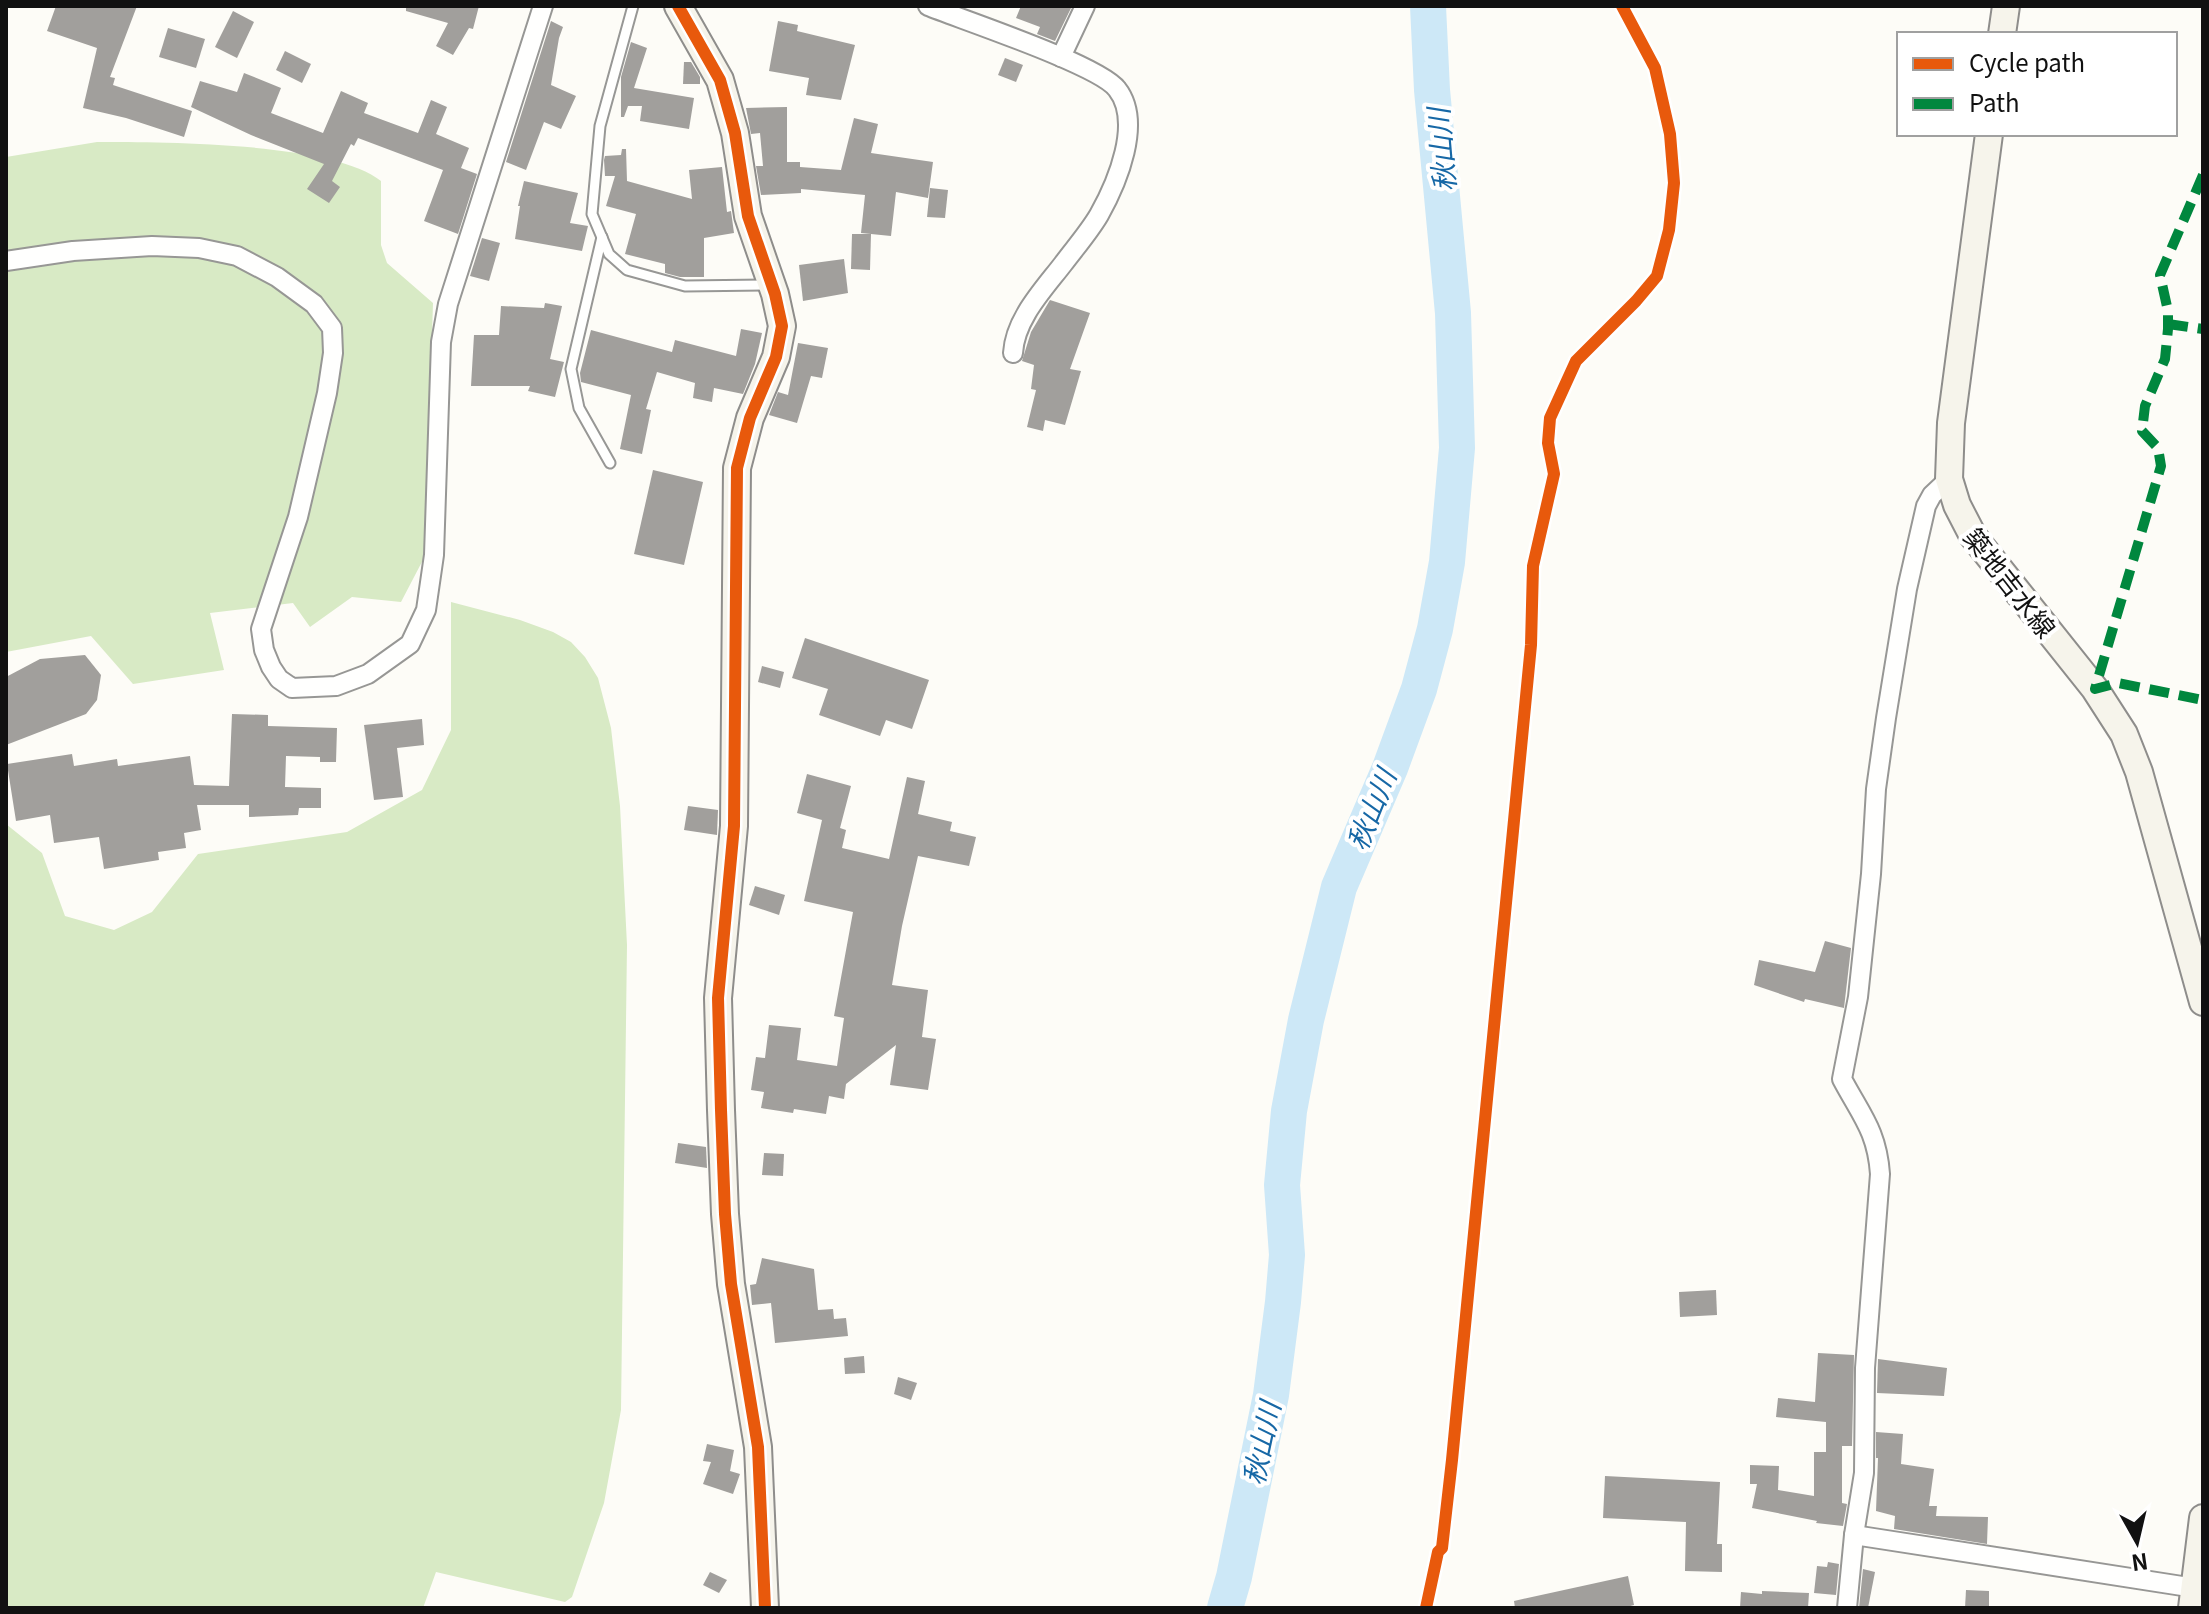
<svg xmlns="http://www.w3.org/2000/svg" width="2209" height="1614" font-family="Georgia,'Noto Sans JP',serif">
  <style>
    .forest { fill: #d8eac5 }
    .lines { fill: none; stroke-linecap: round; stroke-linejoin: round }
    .river { stroke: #cde8f7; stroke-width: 36 }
    .building { fill: #a19f9c }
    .lane-casing { stroke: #979795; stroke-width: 13 }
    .street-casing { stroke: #979795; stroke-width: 22 }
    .secondary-casing { stroke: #8e8d8b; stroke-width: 30 }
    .lane { stroke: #fffffe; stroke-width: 9 }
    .street { stroke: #fffffe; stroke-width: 18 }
    .secondary { stroke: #f6f4eb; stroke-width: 26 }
    .quiet { stroke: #00873e; stroke-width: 10; stroke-dasharray: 20 10; stroke-linecap: butt }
    .cycleway-casing { stroke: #fff; stroke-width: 17 }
    .cycleway { stroke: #e8590c; stroke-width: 12 }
    .labels { text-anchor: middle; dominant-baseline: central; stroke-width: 8; stroke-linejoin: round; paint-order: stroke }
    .street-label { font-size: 26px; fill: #111; stroke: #fff }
    .water-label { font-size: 28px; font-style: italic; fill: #1768a6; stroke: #fff }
  </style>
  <rect width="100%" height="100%" fill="#fdfcf7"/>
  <!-- forest -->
  <g class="forest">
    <path d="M 97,142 C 162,142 333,142 381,181 L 381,245 L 387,263 L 433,303 L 425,556 L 401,602 L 352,597 L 310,627 L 293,603 L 210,613 L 224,670 L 133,684 L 91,636 L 6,652 L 6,157 Z"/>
    <path d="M 451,602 L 520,620 L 553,632 L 571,642 L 585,657 L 598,678 L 611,728 L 620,806 L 627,945 L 621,1410 L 604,1503 L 572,1597 L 565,1602 L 436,1572 L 423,1608 L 6,1608 L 6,824 L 42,853 L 65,916 L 114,930 L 152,912 L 198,854 L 347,832 L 422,790 L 451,730 Z"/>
  </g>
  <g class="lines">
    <!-- river -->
    <path class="river" d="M 1225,1608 L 1234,1577 L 1271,1395 L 1283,1302 L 1287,1255 L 1282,1185 L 1289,1111 L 1306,1020 L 1339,887 L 1390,768 L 1419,689 L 1435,629 L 1447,562 L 1457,448 L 1453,313 L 1432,90 L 1428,6"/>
  </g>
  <!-- building -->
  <g class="building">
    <path d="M 56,6 L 137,6 L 110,77 L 115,78 L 113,85 L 192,111 L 184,137 L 126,118 L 83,108 L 97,48 L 47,31 Z"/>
    <path d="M 406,6 L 479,6 L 473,29 L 469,28 L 453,55 L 436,46 L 448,23 L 406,11 Z"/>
    <path d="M 1021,6 L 1072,6 L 1055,41 L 1037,34 L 1040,27 L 1016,18 Z"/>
    <path d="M 233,11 L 254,22 L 237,58 L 215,47 Z"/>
    <path d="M 551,21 L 563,27 L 559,38 L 551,85 L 576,96 L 561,129 L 544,122 L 526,170 L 506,162 Z"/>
    <path d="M 778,21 L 798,25 L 797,31 L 855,45 L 841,100 L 806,95 L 809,78 L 769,71 Z"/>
    <path d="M 168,28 L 205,39 L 196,68 L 159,57 Z"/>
    <path d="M 631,42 L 647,48 L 634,88 L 694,98 L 689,129 L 640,121 L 642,106 L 628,106 L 624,117 L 621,117 L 621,77 Z"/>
    <path d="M 285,51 L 311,64 L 302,83 L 276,70 Z"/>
    <path d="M 1005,58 L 1023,65 L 1016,82 L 998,75 Z"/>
    <path d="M 684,62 L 691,62 L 700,77 L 700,84 L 683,84 Z"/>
    <path d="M 244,73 L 281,88 L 271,113 L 323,133 L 341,91 L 368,103 L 364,113 L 418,133 L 431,100 L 447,107 L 436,134 L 469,148 L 461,168 L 477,174 L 458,234 L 424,221 L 443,170 L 358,138 L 354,146 L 351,144 L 332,181 L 340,187 L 329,203 L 307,189 L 324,164 L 251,135 L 191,107 L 200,81 L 237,92 Z"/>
    <path d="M 787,107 L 787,162 L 800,162 L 800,167 L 841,170 L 854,118 L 878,124 L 871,153 L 933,162 L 928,198 L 896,192 L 891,236 L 861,233 L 865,195 L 801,189 L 801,193 L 761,195 L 756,166 L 763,166 L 760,133 L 751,134 L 746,108 Z"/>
    <path d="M 622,149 L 626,149 L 627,181 L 692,199 L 689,170 L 722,167 L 727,212 L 731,211 L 734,233 L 704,238 L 704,277 L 680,277 L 665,273 L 665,264 L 625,254 L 636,214 L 606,206 L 615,176 L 605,176 L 604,160 L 605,156 L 621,155 Z"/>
    <path d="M 524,181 L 578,193 L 570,223 L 588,226 L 582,251 L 515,239 L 520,206 L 518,206 Z"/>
    <path d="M 930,188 L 948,190 L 945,218 L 927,217 Z"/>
    <path d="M 852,234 L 871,234 L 870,270 L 851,269 Z"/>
    <path d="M 482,238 L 500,243 L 489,281 L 470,276 Z"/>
    <path d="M 844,259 L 848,293 L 803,301 L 799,265 Z"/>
    <path d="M 1050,300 L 1090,313 L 1070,369 L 1081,371 L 1065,425 L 1045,420 L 1043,431 L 1027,427 L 1036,390 L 1031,389 L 1034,365 L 1022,361 L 1031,332 Z"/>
    <path d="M 545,303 L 562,306 L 550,359 L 564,362 L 555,397 L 528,391 L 530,386 L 471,386 L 474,335 L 499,335 L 501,306 L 544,308 Z"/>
    <path d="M 741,329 L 762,333 L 755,364 L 743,394 L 714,388 L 712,402 L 693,398 L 695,383 L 657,372 L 646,409 L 651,410 L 642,454 L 620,449 L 631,395 L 581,382 L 580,373 L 591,330 L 672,352 L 675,340 L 736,356 Z"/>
    <path d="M 798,343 L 828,348 L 822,378 L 811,376 L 797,423 L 769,415 L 778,392 L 788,395 Z"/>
    <path d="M 653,470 L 703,482 L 684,565 L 634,554 Z"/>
    <path d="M 805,638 L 929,680 L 912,729 L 886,720 L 880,736 L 819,715 L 828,689 L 792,678 Z"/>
    <path d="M 85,655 L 101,675 L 97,700 L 86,714 L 6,745 L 6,677 L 40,659 Z"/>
    <path d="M 762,666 L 784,672 L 780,688 L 758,682 Z"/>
    <path d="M 232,714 L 268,715 L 268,726 L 337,728 L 336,762 L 320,762 L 320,757 L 286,756 L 285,787 L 321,788 L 321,808 L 299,808 L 298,815 L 249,817 L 249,805 L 197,805 L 201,830 L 184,833 L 186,848 L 158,852 L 159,860 L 104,869 L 99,837 L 54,843 L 50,815 L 16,821 L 7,764 L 72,754 L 74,766 L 117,759 L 118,766 L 190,756 L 194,785 L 229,786 Z"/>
    <path d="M 422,719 L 424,745 L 397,748 L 403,797 L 374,800 L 364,725 Z"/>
    <path d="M 807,774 L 851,786 L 840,828 L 846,830 L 842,848 L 889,859 L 907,777 L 925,781 L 918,814 L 952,822 L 950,831 L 976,837 L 969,866 L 918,856 L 902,926 L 892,985 L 928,990 L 922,1037 L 936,1039 L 928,1090 L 890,1085 L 896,1045 L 846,1084 L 844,1099 L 829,1096 L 826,1114 L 794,1109 L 793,1113 L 761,1108 L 764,1092 L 751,1090 L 756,1057 L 765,1058 L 769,1025 L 801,1028 L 797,1060 L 837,1066 L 844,1018 L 834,1016 L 853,912 L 804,901 L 822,820 L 797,813 Z"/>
    <path d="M 688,806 L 718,810 L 717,835 L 684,830 Z"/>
    <path d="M 755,886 L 785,895 L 779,915 L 749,905 Z"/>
    <path d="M 1825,941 L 1851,948 L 1844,1008 L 1805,999 L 1804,1002 L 1754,985 L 1759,960 L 1815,972 Z"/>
    <path d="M 678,1143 L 706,1147 L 707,1168 L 675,1163 Z"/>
    <path d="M 764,1153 L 784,1154 L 783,1176 L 762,1175 Z"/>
    <path d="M 762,1258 L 814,1269 L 818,1310 L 833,1309 L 834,1319 L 846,1318 L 848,1336 L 775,1343 L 771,1303 L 752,1305 L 750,1285 L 756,1284 Z"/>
    <path d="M 1716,1290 L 1717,1315 L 1680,1317 L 1679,1292 Z"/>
    <path d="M 1818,1353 L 1854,1355 L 1852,1446 L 1842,1446 L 1842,1503 L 1847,1504 L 1843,1526 L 1816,1523 L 1817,1521 L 1752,1508 L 1757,1484 L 1750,1484 L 1750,1465 L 1779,1466 L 1778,1490 L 1814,1496 L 1814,1452 L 1826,1452 L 1826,1422 L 1776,1417 L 1778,1398 L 1815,1402 Z"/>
    <path d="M 864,1356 L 865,1373 L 845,1374 L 844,1358 Z"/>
    <path d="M 1878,1359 L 1947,1368 L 1944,1396 L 1877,1393 Z"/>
    <path d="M 898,1377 L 917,1383 L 911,1400 L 894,1394 Z"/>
    <path d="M 1876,1432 L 1903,1434 L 1901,1464 L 1934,1469 L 1929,1506 L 1937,1506 L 1936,1516 L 1988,1517 L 1987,1544 L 1894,1529 L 1895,1516 L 1876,1511 L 1878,1458 L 1876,1458 Z"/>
    <path d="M 707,1444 L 734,1450 L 730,1471 L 740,1474 L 733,1494 L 703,1484 L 711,1462 L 703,1461 Z"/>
    <path d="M 1605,1476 L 1720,1482 L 1717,1544 L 1722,1544 L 1722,1572 L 1685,1571 L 1686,1522 L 1603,1518 Z"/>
    <path d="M 1828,1562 L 1839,1564 L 1836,1595 L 1814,1593 L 1817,1566 L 1827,1567 Z"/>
    <path d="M 1863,1569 L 1875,1572 L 1868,1608 L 1859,1608 Z"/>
    <path d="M 710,1572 L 727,1580 L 719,1593 L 703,1585 Z"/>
    <path d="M 1628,1576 L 1634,1605 L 1623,1608 L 1515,1608 L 1514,1601 Z"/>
    <path d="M 1966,1590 L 1989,1591 L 1989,1608 L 1965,1608 Z"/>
    <path d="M 1762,1591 L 1809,1593 L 1808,1608 L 1740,1608 L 1741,1592 L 1762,1594 Z"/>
  </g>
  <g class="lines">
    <!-- lane casing -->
    <g class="lane-casing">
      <g id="lane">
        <path d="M 633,6 L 600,126 L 592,214 L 609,254 L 627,270 L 685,286 L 769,285"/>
        <path d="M 602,237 L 571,369 L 579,408 L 610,463"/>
      </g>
    </g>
    <!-- street casing -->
    <g class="street-casing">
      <g id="street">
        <path d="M 928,6 C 963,20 1099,65 1117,89 C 1143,122 1117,183 1099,215 C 1089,232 1075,248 1063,264 C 1043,290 1015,319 1013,353"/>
        <path d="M 1061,57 L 1085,6"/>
        <path d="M 6,261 L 73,251 L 152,246 L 199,248 L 237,256 L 277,277 L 314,304 L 332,328 L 333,353 L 327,393 L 298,517 L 261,629 L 264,650 L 271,667 L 279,679 L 292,688 L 336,686 L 368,674 L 410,644 L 426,610 L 434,555 L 441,342 L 448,304 L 543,6"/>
        <path d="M 1854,1535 L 2195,1588"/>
        <path d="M 1847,1608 L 1854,1535 L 1864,1473 L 1865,1368 L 1880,1174 C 1877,1131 1861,1115 1842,1079 L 1858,997 L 1871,874 L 1876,789 L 1886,718 L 1907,589 L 1926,506 L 1932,495 L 1949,479"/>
      </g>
    </g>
    <!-- secondary casing -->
    <g class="secondary-casing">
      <g id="secondary">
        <path d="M 678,6 L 720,80 L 735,133 L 748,216 L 775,294 L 782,326 L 776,357 L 750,418 L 737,468 L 734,826 L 718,998 L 721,1110 L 725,1214 L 731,1284 L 758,1447 L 765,1608"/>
        <path d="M 2002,34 L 2006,6"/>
        <path d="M 1989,134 L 1951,423 L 1949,479 L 1957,505 L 1973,536 L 2095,689 L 2124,734 L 2139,772 L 2203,1002"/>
        <path d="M 2192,1608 L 2203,1518"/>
      </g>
    </g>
    <!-- lane -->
    <use href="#lane" class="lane"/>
    <!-- street -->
    <use href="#street" class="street"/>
    <!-- secondary -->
    <use href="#secondary" class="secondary"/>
    <!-- quiet -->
    <g class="quiet">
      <path d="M 2203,175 L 2160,275 L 2168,311 L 2168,329 L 2165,359 L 2145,406 L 2142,431 L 2158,448 L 2161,466 L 2095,689 L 2118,683 L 2203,700"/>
      <path d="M 2168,324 L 2203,329"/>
    </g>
    <!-- cycleway casing -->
    <g class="cycleway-casing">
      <g id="cycleway">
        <path d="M 678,6 L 720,80 L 735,133 L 748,216 L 775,294 L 782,326 L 776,357 L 750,418 L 737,468 L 734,826 L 718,998 L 721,1110 L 725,1214 L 731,1284 L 758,1447 L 765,1608"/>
        <path d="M 1426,1608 L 1438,1552 L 1442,1548 L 1452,1460 L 1531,645 L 1533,566 L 1554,474 L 1548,443 L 1550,418 L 1576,361 L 1636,301 L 1657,276 L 1669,230 L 1674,183 L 1670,134 L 1655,68 L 1622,6"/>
      </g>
    </g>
    <!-- cycleway -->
    <use href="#cycleway" class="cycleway"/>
  </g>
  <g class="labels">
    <!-- street labels -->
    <g class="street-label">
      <text transform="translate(2011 582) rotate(52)">築地吉水線</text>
    </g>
    <!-- water labels -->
    <g class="water-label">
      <text transform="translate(1440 150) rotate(-95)">秋山川</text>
      <text transform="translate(1370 809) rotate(-68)">秋山川</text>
      <text transform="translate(1260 1443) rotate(-78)">秋山川</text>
    </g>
  </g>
  <!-- border -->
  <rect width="2209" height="1614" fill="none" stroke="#111111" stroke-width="16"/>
  <!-- legend -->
  <rect x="1897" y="32" width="280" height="104" fill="#ffffff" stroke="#a0a0a0" stroke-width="2"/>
  <rect x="1913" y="58" width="40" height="12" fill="#e8590c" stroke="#a0a0a0" stroke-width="2"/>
  <text x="1969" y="72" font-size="24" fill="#111111">Cycle path</text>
  <rect x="1913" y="98" width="40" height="12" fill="#00873e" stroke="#a0a0a0" stroke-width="2"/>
  <text x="1969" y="112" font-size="24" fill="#111111">Path</text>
  <!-- north arrow -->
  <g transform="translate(2137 1542) rotate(172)" stroke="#ffffff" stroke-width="6" paint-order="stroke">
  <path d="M0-6L14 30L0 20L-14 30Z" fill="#111111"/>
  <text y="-12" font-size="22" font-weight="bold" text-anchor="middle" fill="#111111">N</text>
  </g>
</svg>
